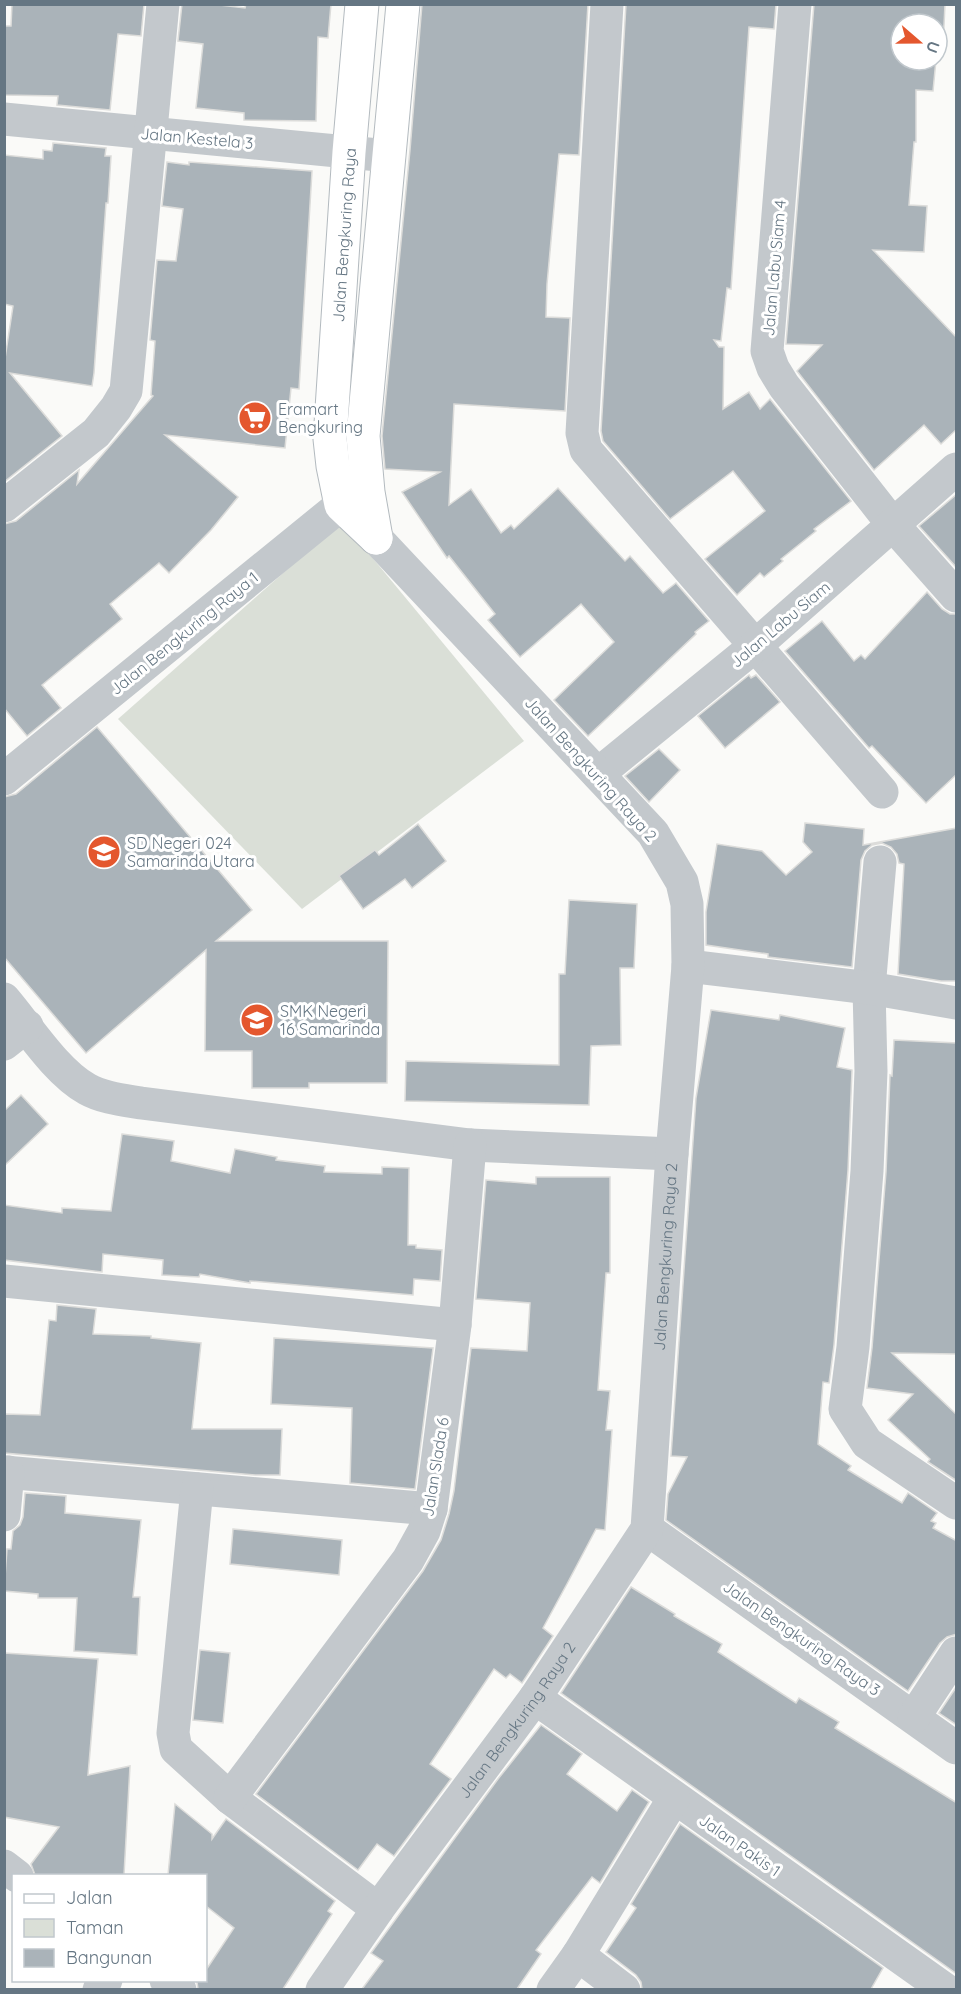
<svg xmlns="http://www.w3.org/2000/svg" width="961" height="1994" font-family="Quicksand,sans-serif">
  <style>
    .green { fill: #dadfd7 }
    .building { fill: #aab3b9; stroke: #dcdcda; stroke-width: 1.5 }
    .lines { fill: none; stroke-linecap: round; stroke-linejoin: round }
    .secondary-casing { stroke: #b3babf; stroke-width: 35 }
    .street { stroke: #c3c8cc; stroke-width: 33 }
    .secondary { stroke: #fff; stroke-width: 33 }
    .labels { text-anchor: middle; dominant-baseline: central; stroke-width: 6; stroke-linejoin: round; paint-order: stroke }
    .street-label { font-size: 16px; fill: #657683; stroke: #fff }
    .poi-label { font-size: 16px; fill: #657683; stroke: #fff; text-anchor: start }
  </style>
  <rect width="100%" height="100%" fill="#fafaf8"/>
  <!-- green -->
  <path class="green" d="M 342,521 L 524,741 L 302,909 L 118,719 Z"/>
  <!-- building -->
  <g class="building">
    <path d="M 12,4 L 144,4 L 141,36 L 118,34 L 110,110 L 57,105 L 58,96 L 4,95 L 5,26 L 11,26 Z"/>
    <path d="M 182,4 L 211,4 L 245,8 L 246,4 L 331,4 L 328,38 L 318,37 L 316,121 L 244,120 L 244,113 L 196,108 L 203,44 L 178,41 Z"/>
    <path d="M 422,4 L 588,4 L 579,155 L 559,154 L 547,284 L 546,317 L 570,318 L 565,411 L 454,404 L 449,505 L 471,489 L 501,533 L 511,525 L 514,529 L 558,488 L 625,561 L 630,556 L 663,593 L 676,583 L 709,621 L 695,632 L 696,634 L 588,736 L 554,700 L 614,642 L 581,604 L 520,657 L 488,620 L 495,614 L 449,556 L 447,558 L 402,492 L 440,472 L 385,469 L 382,436 L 410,150 Z"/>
    <path d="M 626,4 L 776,4 L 774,29 L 749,27 L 731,289 L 727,288 L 721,341 L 714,340 L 719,347 L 724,347 L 723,409 L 749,392 L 760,409 L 770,399 L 851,501 L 814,529 L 816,531 L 781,559 L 783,561 L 764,577 L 760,573 L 737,595 L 705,559 L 765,511 L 733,471 L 670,519 L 603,441 L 601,431 Z"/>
    <path d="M 814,4 L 945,4 L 943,47 L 937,47 L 937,24 L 901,24 L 901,60 L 936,60 L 933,91 L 916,90 L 916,142 L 914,142 L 909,205 L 927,206 L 924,252 L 873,250 L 957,338 L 957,429 L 941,444 L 924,425 L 874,470 L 797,371 L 822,345 L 786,344 Z"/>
    <path d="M 53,143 L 106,148 L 105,156 L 111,156 L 108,203 L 106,203 L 94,373 L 92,386 L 10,373 L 62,436 L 4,482 L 4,365 L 13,306 L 4,304 L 4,155 L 43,159 L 43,150 L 52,151 Z"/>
    <path d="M 167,162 L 189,165 L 189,162 L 312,171 L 299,389 L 291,388 L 285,448 L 165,435 L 238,497 L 211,530 L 169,573 L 159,563 L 110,604 L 122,619 L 42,685 L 61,708 L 27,736 L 4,708 L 4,524 L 16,521 L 79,470 L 77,484 L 153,396 L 151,395 L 155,341 L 150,340 L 157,260 L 176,261 L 183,209 L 162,206 Z"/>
    <path d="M 957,494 L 957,568 L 919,526 Z"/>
    <path d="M 927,592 L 942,609 L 950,614 L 957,614 L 957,774 L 926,803 L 872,746 L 869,748 L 785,651 L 822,621 L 854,661 L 861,655 L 865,659 Z"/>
    <path d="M 749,675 L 751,678 L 756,675 L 780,702 L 725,748 L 698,716 Z"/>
    <path d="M 97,727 L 252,910 L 216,941 L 388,941 L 387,1083 L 309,1083 L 309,1088 L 252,1088 L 252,1051 L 205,1051 L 206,950 L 86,1053 L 4,957 L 4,797 L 16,794 Z"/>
    <path d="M 659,749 L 680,770 L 649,802 L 625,776 Z"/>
    <path d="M 805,823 L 864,829 L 863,845 L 957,828 L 957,981 L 941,981 L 898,974 L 904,864 L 899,863 L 897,854 L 891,847 L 882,843 L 872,845 L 865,851 L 861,860 L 852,967 L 768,957 L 768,954 L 706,945 L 706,912 L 717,844 L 762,851 L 786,875 L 812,852 L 803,842 Z"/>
    <path d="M 418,824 L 446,861 L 412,888 L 405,879 L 363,909 L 339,876 L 375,850 L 379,855 Z"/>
    <path d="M 569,900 L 637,904 L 634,968 L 620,968 L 621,1045 L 591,1046 L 589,1105 L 405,1101 L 406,1061 L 559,1065 L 559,974 L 565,974 Z"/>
    <path d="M 711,1010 L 779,1020 L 780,1015 L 845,1028 L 837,1067 L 852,1070 L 848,1170 L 834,1345 L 829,1383 L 823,1382 L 818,1444 L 851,1466 L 848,1470 L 902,1503 L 908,1493 L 937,1513 L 931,1521 L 936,1523 L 933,1528 L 957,1541 L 957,1634 L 947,1637 L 940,1643 L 908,1691 L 666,1520 L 668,1494 L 687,1457 L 671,1456 L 696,1098 Z"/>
    <path d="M 894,1040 L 957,1043 L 957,1354 L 892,1353 L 957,1415 L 957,1481 L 928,1462 L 930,1459 L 888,1420 L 913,1394 L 867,1388 L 872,1348 L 886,1172 L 890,1075 L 892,1076 Z"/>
    <path d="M 21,1095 L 48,1124 L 4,1166 L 4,1111 Z"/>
    <path d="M 122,1134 L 174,1141 L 171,1161 L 230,1173 L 235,1149 L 277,1157 L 276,1160 L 325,1166 L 324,1172 L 382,1174 L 382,1167 L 409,1168 L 408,1245 L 416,1245 L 416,1248 L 442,1250 L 440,1281 L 414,1279 L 413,1295 L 250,1281 L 250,1283 L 200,1274 L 199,1277 L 162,1275 L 163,1260 L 103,1254 L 102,1272 L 4,1260 L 4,1205 L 62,1213 L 62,1208 L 111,1211 Z"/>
    <path d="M 536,1177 L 610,1177 L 610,1273 L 606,1273 L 598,1390 L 610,1391 L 606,1430 L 612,1430 L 605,1530 L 596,1529 L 568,1582 L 543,1628 L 553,1636 L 522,1683 L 510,1674 L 506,1678 L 494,1669 L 430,1764 L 451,1779 L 394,1856 L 377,1844 L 358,1870 L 256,1794 L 423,1571 L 441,1540 L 449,1514 L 454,1491 L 471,1348 L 527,1351 L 530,1303 L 476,1299 L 486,1180 L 536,1184 Z"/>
    <path d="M 57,1305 L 96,1309 L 93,1334 L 151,1336 L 151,1338 L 201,1343 L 192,1429 L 282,1429 L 280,1475 L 255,1475 L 4,1453 L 4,1414 L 40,1415 L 49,1320 L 56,1321 Z"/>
    <path d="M 274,1338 L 433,1348 L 415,1489 L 350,1483 L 352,1408 L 271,1404 Z"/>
    <path d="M 25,1493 L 66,1496 L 65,1513 L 141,1520 L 133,1597 L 140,1597 L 137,1655 L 74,1651 L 77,1598 L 38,1598 L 38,1594 L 4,1591 L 7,1549 L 11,1549 L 13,1531 L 20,1525 L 23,1517 Z"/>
    <path d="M 233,1529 L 342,1540 L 339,1575 L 230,1564 Z"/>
    <path d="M 631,1587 L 675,1614 L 674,1616 L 722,1644 L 718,1652 L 796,1703 L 799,1698 L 839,1722 L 835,1728 L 957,1803 L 957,1974 L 561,1693 Z"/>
    <path d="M 200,1650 L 230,1653 L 223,1723 L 193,1720 Z"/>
    <path d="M 4,1653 L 98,1659 L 88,1775 L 130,1766 L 124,1875 L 35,1875 L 31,1864 L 59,1827 L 4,1817 Z"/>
    <path d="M 957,1686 L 957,1725 L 939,1713 Z"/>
    <path d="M 541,1725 L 582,1754 L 567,1774 L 617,1811 L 632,1790 L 649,1802 L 600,1883 L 592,1877 L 536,1950 L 541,1954 L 517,1989 L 362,1989 L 383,1961 L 371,1953 L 498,1779 Z"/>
    <path d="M 175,1804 L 212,1834 L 212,1839 L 226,1819 L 335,1901 L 328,1911 L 332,1914 L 283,1989 L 198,1989 L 197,1982 L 198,1980 L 206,1980 L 206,1970 L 234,1928 L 206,1906 L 206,1875 L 168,1875 Z"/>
    <path d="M 680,1824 L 883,1968 L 871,1989 L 642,1989 L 641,1982 L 636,1975 L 606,1952 L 636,1908 L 631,1904 Z"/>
  </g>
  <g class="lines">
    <!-- secondary casing -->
    <g class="secondary-casing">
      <g id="secondary">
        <path d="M 362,4 L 349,152 L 330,439 L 333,466 L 341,505 L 376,538"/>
        <path d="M 376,538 L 368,492 L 363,436 L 403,4"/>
      </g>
    </g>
    <!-- street -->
    <g class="street">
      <path d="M 607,4 L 582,433 L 586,450 L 882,792"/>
      <path d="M 795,4 L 767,351 L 773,368 L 784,386 L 894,526 L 956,596"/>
      <path d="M 4,119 L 389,156"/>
      <path d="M 4,506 L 96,433 L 116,408 L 126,391 L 163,4"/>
      <path d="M 598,774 L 755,646 L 956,469"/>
      <path d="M 4,779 L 341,505 L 367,493"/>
      <path d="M 880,862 L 869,988 L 871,1071 L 867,1171 L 853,1347 L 845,1409 L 867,1443 L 956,1503"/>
      <path d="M 688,966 L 869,988 L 956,1003"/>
      <path d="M 4,999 C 28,1027 56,1072 87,1089 C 103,1098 123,1100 141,1103 L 470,1145 L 672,1154"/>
      <path d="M 4,1044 L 27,1026"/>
      <path d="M 4,1281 L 455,1325"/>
      <path d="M 4,1472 L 431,1509"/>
      <path d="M 197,1489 L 173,1733 L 176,1749 L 230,1798 L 378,1909"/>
      <path d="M 4,1515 L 8,1472"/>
      <path d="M 647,1529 L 956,1748"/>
      <path d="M 535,1698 L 946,1990"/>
      <path d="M 914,1717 L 956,1653"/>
      <path d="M 230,1798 L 408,1560 L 424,1531 L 431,1509 L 455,1325 L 470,1145"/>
      <path d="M 4,1866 L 17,1876"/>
      <path d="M 578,1955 L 624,1990"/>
      <path d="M 166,1980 L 180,1990"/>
      <path d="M 99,1990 L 106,1980"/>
      <path id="s1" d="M 322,1990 L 378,1909 L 535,1698 L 647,1529 L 672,1154 L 688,966 L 687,904 L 682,882 L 653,833 L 376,538"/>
      <path d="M 553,1990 L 578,1955 L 674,1798"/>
    </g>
    <!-- secondary -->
    <use href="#secondary" class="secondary"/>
  </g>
  <!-- icons -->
  <defs>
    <g id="supermarket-disc" transform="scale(1.725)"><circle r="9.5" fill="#e4572e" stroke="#fff"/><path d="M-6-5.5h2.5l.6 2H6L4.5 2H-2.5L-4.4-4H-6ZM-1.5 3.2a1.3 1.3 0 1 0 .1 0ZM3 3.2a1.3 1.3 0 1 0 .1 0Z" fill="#fff"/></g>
    <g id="school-disc" transform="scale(1.725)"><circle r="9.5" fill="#e4572e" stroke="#fff"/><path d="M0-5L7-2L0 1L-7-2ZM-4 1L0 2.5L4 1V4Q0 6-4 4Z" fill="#fff"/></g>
  </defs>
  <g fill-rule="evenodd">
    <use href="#supermarket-disc" x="255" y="418"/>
    <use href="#school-disc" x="104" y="852"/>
    <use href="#school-disc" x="257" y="1020"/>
  </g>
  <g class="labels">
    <!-- street labels -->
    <g class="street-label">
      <text transform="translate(197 138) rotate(5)">Jalan Kestela 3</text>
      <text transform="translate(344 235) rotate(-86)">Jalan Bengkuring Raya</text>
      <text transform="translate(774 268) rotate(-85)">Jalan Labu Siam 4</text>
      <text transform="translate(780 624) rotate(-40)">Jalan Labu Siam</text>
      <text transform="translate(184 633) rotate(-39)">Jalan Bengkuring Raya 1</text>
      <text transform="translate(591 769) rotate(48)">Jalan Bengkuring Raya 2</text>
      <text stroke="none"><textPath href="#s1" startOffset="837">Jalan Bengkuring Raya 2</textPath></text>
      <text transform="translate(435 1467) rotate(-81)">Jalan Slada 6</text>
      <text transform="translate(802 1638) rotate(35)">Jalan Bengkuring Raya 3</text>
      <text stroke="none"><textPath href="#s1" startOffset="333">Jalan Bengkuring Raya 2</textPath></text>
      <text transform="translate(740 1845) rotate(35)">Jalan Pakis 1</text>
    </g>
    <!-- poi labels -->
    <g class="poi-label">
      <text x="278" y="409">Eramart<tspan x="278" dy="18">Bengkuring</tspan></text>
      <text x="127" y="843">SD Negeri 024<tspan x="127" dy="18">Samarinda Utara</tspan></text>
      <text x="280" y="1011">SMK Negeri<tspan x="280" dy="18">16 Samarinda</tspan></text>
    </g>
  </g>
  <!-- border -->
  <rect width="961" height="1994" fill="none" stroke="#657683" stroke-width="12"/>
  <!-- legend -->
  <rect x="12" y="1874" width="195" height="108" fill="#ffffff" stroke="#c1c8cd" stroke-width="1.5"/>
  <rect x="24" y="1894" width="30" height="9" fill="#ffffff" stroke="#c1c8cd" stroke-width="1.5"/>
  <text x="66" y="1904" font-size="18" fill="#657683">Jalan</text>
  <rect x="24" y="1919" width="30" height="18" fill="#dadfd7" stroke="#c1c8cd" stroke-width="1.5"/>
  <text x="66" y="1934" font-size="18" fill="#657683">Taman</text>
  <rect x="24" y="1949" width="30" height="18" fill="#aab3b9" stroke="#c1c8cd" stroke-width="1.5"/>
  <text x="66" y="1964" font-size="18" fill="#657683">Bangunan</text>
  <!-- north arrow -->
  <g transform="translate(919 42) rotate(110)"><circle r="28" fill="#ffffff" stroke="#c1c8cd" stroke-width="1.5"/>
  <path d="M0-4.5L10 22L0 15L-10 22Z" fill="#e4572e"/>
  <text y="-9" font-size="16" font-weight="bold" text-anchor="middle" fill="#657683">U</text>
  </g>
</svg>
